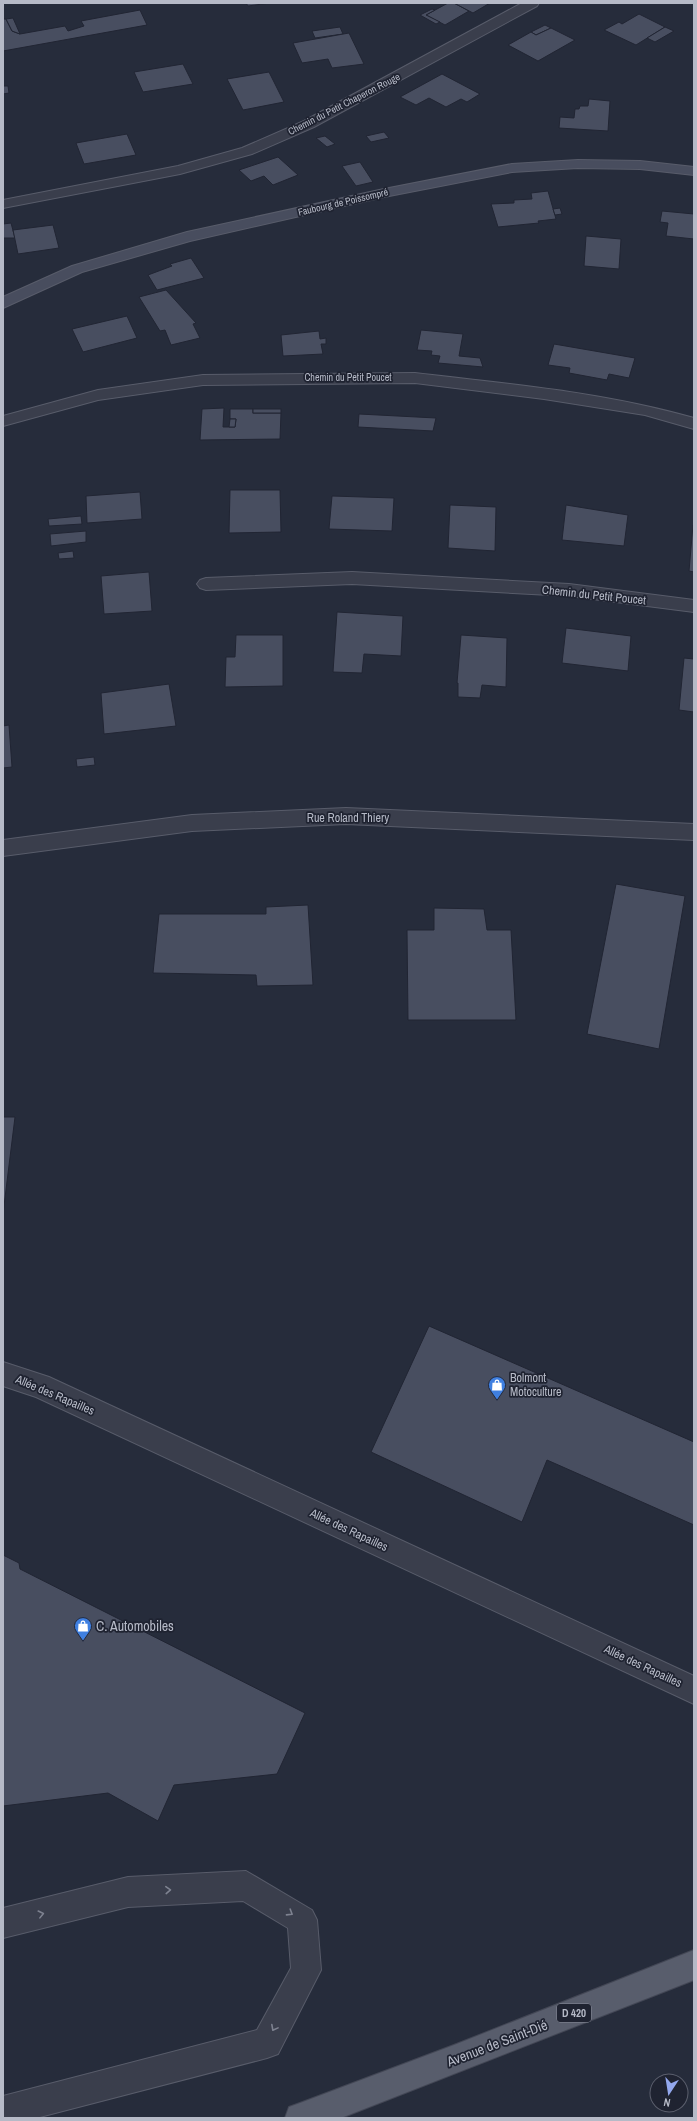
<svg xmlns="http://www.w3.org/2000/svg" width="697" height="2121" font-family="'Archivo Narrow',sans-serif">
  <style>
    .building { fill: #484e60; stroke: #212533 }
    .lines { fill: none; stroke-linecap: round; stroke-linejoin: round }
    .service-casing { stroke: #585c6a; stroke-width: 2 }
    .minor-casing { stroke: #585c6a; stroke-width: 2 }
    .tertiary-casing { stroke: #585c6a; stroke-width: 2 }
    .secondary-casing { stroke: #585c6a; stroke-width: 2 }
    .primary-casing { stroke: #434755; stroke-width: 2 }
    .service { fill: #3a3e4c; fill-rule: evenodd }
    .minor { fill: #3a3e4c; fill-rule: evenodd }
    .tertiary { fill: #3a3e4c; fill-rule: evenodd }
    .secondary { fill: #484d5e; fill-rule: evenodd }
    .primary { fill: #585d6c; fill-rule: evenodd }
    .oneway { stroke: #7e8290 }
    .labels { text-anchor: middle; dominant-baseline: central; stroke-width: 3.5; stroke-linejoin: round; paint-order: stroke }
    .far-street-label { font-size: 10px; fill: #b6bac7; stroke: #1f2331 }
    .shield { fill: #1f2331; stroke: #898d9a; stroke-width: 1 }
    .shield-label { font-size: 11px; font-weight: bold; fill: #b6bac7 }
    .street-label { font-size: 12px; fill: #b6bac7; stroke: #1f2331 }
    .poi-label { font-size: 12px; fill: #b6bac7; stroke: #1f2331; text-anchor: start }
    .near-poi-label { font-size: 14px; fill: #b6bac7; stroke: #1f2331; text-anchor: start }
    .near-street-label { font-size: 14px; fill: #b6bac7; stroke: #1f2331 }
  </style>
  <rect width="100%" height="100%" fill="#262c3b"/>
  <!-- building -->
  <g class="building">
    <path d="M 246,3 L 270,3 L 248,6 Z"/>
    <path d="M 448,3 L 454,3 L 469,11 L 445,25 L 426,15 Z"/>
    <path d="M 454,3 L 490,3 L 473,13 Z"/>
    <path d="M 432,9 L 435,10 L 426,15 L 440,22 L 436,24 L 420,15 Z"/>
    <path d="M 140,10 L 147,25 L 3,51 L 3,19 L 6,19 L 12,31 L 20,34 L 65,26 L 68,31 L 84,26 L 81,21 Z"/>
    <path d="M 639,14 L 665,27 L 636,45 L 604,30 L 619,22 L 622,24 Z"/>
    <path d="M 13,18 L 20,34 L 12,31 L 6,19 Z"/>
    <path d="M 545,25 L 551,28 L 536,35 L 531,32 Z"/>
    <path d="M 340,27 L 343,34 L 315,38 L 312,31 Z"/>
    <path d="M 665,27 L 674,31 L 655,42 L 647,38 Z"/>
    <path d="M 551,28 L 575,40 L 538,61 L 508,45 L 531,32 L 536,35 Z"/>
    <path d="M 349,33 L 364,64 L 332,68 L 328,59 L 302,63 L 293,43 Z"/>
    <path d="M 183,64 L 193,84 L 143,92 L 134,72 Z"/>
    <path d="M 269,72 L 284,102 L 243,110 L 227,79 Z"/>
    <path d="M 442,74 L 480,94 L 467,102 L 461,99 L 446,107 L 429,98 L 416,105 L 400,97 Z"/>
    <path d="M 3,86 L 8,86 L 9,93 L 3,94 Z"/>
    <path d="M 589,99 L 610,101 L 608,131 L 559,128 L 560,117 L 574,118 L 575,109 L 579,109 L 580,106 L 588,106 Z"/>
    <path d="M 384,132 L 389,138 L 371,142 L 366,136 Z"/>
    <path d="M 127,134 L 136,155 L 84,164 L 76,143 Z"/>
    <path d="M 325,136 L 335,144 L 327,147 L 316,138 Z"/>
    <path d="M 278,157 L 298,175 L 273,185 L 264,176 L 251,181 L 239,170 Z"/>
    <path d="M 360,162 L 373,182 L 356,186 L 342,166 Z"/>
    <path d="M 548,191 L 556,219 L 538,221 L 539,223 L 498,227 L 491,204 L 514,203 L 514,200 L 532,199 L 531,193 Z"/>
    <path d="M 560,208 L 562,214 L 555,215 L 553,209 Z"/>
    <path d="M 662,211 L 694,214 L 694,239 L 666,236 L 668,223 L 660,222 Z"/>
    <path d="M 11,223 L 15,238 L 3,238 L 3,224 Z"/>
    <path d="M 53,225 L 59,248 L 18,254 L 13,230 Z"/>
    <path d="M 586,236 L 621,239 L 619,269 L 584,266 Z"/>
    <path d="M 191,258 L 204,278 L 157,290 L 148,275 L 172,266 L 170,264 Z"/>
    <path d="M 166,290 L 196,323 L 193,324 L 200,338 L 171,345 L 165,330 L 160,331 L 139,297 Z"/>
    <path d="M 127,316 L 137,338 L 83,352 L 72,329 Z"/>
    <path d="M 421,330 L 463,334 L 459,356 L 480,358 L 483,367 L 438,363 L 440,356 L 431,355 L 432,351 L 417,350 Z"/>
    <path d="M 319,331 L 320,339 L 326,338 L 326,344 L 321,344 L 323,354 L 283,356 L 281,335 Z"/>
    <path d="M 554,344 L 635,358 L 629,378 L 609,374 L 607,380 L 569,373 L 570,368 L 548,365 Z"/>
    <path d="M 224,408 L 223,427 L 235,427 L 236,419 L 230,419 L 230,409 L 253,409 L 253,413 L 281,413 L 280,439 L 200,440 L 202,409 Z"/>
    <rect x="253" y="409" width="28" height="4"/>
    <path d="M 359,414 L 436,418 L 433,431 L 358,427 Z"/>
    <path d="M 230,419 L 236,419 L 235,427 L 229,427 Z"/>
    <path d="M 230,490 L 280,490 L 281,532 L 229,533 Z"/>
    <path d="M 140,492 L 142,519 L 87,523 L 86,496 Z"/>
    <path d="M 332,496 L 394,498 L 392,531 L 329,529 Z"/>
    <path d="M 450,505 L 496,507 L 495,551 L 448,548 Z"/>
    <path d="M 566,505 L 628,515 L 624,546 L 562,540 Z"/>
    <path d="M 81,516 L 82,524 L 49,526 L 48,519 Z"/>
    <path d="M 693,525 L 694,525 L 694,572 L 689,571 Z"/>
    <path d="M 86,531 L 86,542 L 51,546 L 50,534 Z"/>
    <path d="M 73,551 L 74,558 L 59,559 L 58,553 Z"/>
    <path d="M 149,572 L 152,611 L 104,614 L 101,576 Z"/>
    <path d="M 337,612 L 403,616 L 401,656 L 364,654 L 362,673 L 333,672 Z"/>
    <path d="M 566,628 L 631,636 L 628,671 L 562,663 Z"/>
    <path d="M 236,635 L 283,635 L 283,686 L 225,687 L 226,657 L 235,657 Z"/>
    <path d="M 461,635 L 507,638 L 506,687 L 482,685 L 480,698 L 458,697 L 458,683 L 457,683 Z"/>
    <path d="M 684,658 L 694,659 L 694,712 L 679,710 Z"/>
    <path d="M 169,684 L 176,726 L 104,734 L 101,693 Z"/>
    <path d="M 9,725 L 12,767 L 3,768 L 3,726 Z"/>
    <path d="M 94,757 L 95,765 L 77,767 L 76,759 Z"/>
    <path d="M 616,884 L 685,896 L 659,1049 L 587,1034 Z"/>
    <path d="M 308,905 L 313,985 L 257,986 L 256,975 L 153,973 L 159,914 L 266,914 L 266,907 Z"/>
    <path d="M 434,908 L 484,909 L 487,930 L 511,930 L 516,1020 L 408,1020 L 407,930 L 434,930 Z"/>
    <path d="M 3,1117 L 15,1117 L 3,1214 Z"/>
    <path d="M 429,1326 L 694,1442 L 694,1525 L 547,1460 L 522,1522 L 371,1452 Z"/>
    <path d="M 3,1555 L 19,1563 L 20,1569 L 305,1713 L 277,1774 L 174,1785 L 158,1821 L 108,1793 L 3,1806 Z"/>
  </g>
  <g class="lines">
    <!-- service casing -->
    <g class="service-casing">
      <path id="service" d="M 246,1871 L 312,1910 L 317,1920 L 321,1970 L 278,2054 L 267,2058 L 36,2118 L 3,2118 L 3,2096 L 257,2030 L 291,1968 L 288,1928 L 243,1901 L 128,1907 L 3,1938 L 3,1908 L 128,1877 Z"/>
    </g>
    <!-- minor casing -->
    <g class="minor-casing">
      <g id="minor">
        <path d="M 352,572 L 569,584 L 694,600 L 694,612 L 569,596 L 352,584 L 206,590 L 200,588 L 197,584 L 200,580 L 206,578 Z"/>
        <path d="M 346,808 L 694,824 L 694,840 L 346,824 L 192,831 L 3,856 L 3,840 L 192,815 Z"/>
        <path d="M 3,1362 L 49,1377 L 694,1676 L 694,1704 L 36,1397 L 3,1386 Z"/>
      </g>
    </g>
    <!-- tertiary casing -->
    <g class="tertiary-casing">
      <g id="tertiary">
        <path d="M 522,3 L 539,3 L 537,6 L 314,127 L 252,154 L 180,174 L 3,208 L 3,200 L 178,166 L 242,148 L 304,121 Z"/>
        <path d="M 415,373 C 508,384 603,392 694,418 L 694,429 L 645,415 L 544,399 L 415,383 L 203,385 L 98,400 L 3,426 L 3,416 L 98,390 L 203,375 Z"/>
      </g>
    </g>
    <!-- secondary casing -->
    <g class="secondary-casing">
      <path id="secondary" d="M 578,160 L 640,161 L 694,167 L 694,175 L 640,169 L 578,168 L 512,172 L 384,197 L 190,241 L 82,272 L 3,308 L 3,297 L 72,266 L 187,232 L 384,189 L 512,164 Z"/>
    </g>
    <!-- primary casing -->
    <g class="primary-casing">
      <path id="primary" d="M 694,1950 L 694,1980 L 341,2118 L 285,2118 L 289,2107 L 300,2103 L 454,2045 Z"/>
    </g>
    <!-- service -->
    <use href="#service" class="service"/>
    <!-- minor -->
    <use href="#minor" class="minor"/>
    <!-- tertiary -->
    <use href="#tertiary" class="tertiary"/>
    <!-- secondary -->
    <use href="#secondary" class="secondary"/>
    <!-- primary -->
    <use href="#primary" class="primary"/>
  </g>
  <!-- one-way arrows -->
  <defs><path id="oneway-chevron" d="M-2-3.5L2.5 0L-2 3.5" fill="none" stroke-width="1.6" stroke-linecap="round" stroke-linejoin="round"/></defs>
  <g class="oneway">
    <use href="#oneway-chevron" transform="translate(168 1890) rotate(-3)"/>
    <use href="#oneway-chevron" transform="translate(290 1913) rotate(32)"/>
    <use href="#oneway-chevron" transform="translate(41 1914) rotate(-14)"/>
    <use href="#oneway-chevron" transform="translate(274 2028) rotate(118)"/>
  </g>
  <!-- icons -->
  <defs>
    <g id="shop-pin" transform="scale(0.9)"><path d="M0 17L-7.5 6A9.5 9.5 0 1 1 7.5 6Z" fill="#3f7fe0" stroke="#1f2331"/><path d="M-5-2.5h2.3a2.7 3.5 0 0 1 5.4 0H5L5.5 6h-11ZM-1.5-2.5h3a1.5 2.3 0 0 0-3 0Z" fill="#fff"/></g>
  </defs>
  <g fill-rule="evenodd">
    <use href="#shop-pin" x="497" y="1385"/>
    <use href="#shop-pin" x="83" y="1626"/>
  </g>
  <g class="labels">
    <!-- far-street labels -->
    <g class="far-street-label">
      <text transform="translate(344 104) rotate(-27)">Chemin du Petit Chaperon Rouge</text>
      <text transform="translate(343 202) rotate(-13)">Faubourg de Poissompré</text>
      <text x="348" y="377">Chemin du Petit Poucet</text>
    </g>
    <!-- shield labels -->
    <rect class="shield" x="557" y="2004" width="34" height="18" rx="3"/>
    <g class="shield-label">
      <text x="574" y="2013">D 420</text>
    </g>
    <!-- street labels -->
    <g class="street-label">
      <text transform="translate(594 595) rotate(6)">Chemin du Petit Poucet</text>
      <text x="348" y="818">Rue Roland Thiery</text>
      <text transform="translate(55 1395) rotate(23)">Allée des Rapailles</text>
      <text transform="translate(349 1530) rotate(25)">Allée des Rapailles</text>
      <text transform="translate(643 1666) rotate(25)">Allée des Rapailles</text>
    </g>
    <!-- poi labels -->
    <g class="poi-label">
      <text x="510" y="1378">Bolmont<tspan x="510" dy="14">Motoculture</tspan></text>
    </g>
    <!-- near-poi labels -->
    <g class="near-poi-label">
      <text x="96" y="1626">C. Automobiles</text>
    </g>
    <!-- near-street labels -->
    <g class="near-street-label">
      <text transform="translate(497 2043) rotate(-21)">Avenue de Saint-Dié</text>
    </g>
  </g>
  <!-- border -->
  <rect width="697" height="2121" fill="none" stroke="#b6bac7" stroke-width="8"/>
  <!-- north arrow -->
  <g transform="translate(669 2093) rotate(192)"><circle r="19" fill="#1f2331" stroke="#5b5f6d"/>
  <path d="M0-3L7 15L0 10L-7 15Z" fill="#93a8ee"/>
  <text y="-6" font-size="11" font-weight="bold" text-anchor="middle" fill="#b6bac7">N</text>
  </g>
</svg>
